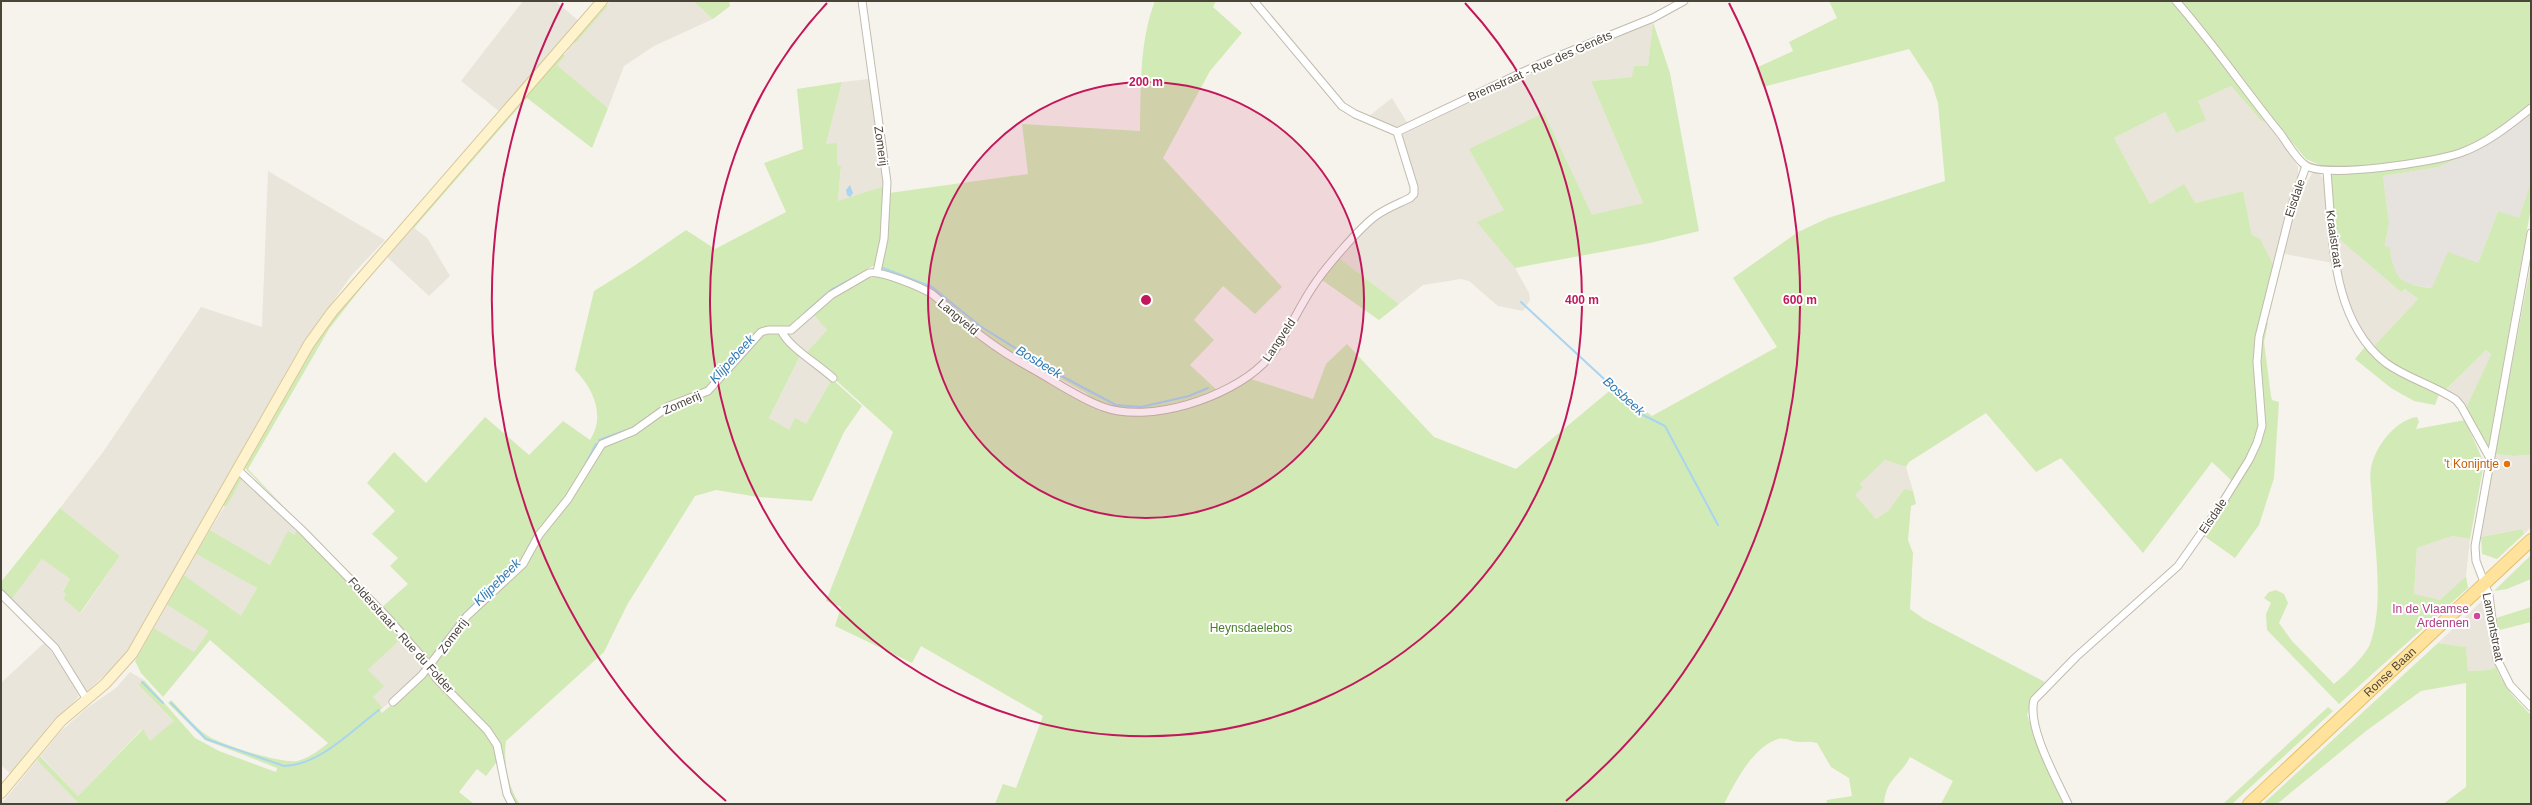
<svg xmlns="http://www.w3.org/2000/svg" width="2532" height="805" font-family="Arial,sans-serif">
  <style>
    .residential { fill: #eae5da }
    .industrial { fill: #e6e2dd }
    .green { fill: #d2eab5 }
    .water { fill: #a9d4f2 }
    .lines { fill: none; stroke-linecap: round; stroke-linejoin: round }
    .stream { stroke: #a9d4f2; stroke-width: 2 }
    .street-casing { stroke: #c2bbae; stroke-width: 9 }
    .secondary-casing { stroke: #d6c79b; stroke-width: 12 }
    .primary-casing { stroke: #e6c16a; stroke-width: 14 }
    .street { stroke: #fff; stroke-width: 7 }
    .secondary { stroke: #fff3cd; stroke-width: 10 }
    .primary { stroke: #ffe39c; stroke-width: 12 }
    .ring { fill: none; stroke: #c2185b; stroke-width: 2 }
    .food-dot { fill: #e8710a; stroke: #fff; stroke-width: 1.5 }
    .hotel-dot { fill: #d1479c; stroke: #fff; stroke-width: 1.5 }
    .labels { text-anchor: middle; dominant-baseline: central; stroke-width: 4; stroke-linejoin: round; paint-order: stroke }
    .street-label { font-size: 12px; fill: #4b4439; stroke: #fff }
    .food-label { font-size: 12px; fill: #c56008; stroke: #fff; text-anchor: end }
    .hotel-label { font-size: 12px; fill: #b23c85; stroke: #fff; text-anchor: end }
    .park-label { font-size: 12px; fill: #4a7f2a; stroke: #fff }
    .water-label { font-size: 13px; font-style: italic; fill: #2e7ab2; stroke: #fff }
    .centre { fill: #c2185b; stroke: #fff; stroke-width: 2 }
    .ring-label { font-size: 12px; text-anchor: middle; font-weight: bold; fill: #c2185b; stroke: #fff; stroke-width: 4; stroke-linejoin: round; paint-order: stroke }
  </style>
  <rect width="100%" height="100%" fill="#f6f3ec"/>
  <!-- residential -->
  <g class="residential">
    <path d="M 523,1 L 555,1 L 579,21 L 500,112 L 461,81 Z"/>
    <path d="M 610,1 L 693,1 L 713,19 L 654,46 L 624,66 L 608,108 L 557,65 L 574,42 L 575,44 L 608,6 L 607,5 Z"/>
    <path d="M 1653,22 L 1648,67 L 1633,77 L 1591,81 L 1643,203 L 1592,216 L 1543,113 L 1504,211 L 1478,222 L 1515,268 L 1529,293 L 1530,300 L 1523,311 L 1498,306 L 1469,281 L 1461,279 L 1423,285 L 1399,304 L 1339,258 L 1368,228 L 1387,213 L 1416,197 L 1418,186 L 1402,135 L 1561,58 Z"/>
    <path d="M 869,79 L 885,186 L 838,202 L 841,166 L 837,165 L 837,144 L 826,144 L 842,82 Z"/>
    <path d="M 2231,86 L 2262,122 L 2268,120 L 2298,167 L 2298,180 L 2273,264 L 2260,240 L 2252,235 L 2243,191 L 2195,203 L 2183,185 L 2150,204 L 2114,138 L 2165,112 L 2176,133 L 2205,120 L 2198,101 Z"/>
    <path d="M 1392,98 L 1408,124 L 1400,128 L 1368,117 Z"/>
    <path d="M 2314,170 L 2319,172 L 2325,182 L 2327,230 L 2333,263 L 2280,253 L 2296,202 Z"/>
    <path d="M 268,171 L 385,240 L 351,276 L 299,349 L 136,638 L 119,662 L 86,692 L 55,646 L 11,600 L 42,559 L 70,579 L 63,590 L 81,613 L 120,556 L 60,508 L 103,452 L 201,307 L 262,327 Z"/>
    <path d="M 412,226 L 428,239 L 450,276 L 429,296 L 386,256 Z"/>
    <path d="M 2333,234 L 2401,292 L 2405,289 L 2418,299 L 2372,348 L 2356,324 L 2343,285 Z"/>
    <path d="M 812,313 L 827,330 L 806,353 L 787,338 Z"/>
    <path d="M 2486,350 L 2491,356 L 2466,408 L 2444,391 Z"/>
    <path d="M 801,354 L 832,379 L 806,424 L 789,431 L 769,418 Z"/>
    <path d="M 2495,454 L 2514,456 L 2531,455 L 2531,527 L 2524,534 L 2522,529 L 2481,537 Z"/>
    <path d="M 1885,460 L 1906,467 L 1913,491 L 1904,489 L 1889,510 L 1876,519 L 1854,495 L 1863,487 L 1860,484 Z"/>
    <path d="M 243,477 L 299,528 L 294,536 L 288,532 L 270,565 L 210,530 Z"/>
    <path d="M 2452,536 L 2470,539 L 2466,576 L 2440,600 L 2414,595 L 2417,548 Z"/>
    <path d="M 196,554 L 257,588 L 241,617 L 184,575 Z"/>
    <path d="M 2482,601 L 2488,604 L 2491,647 L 2496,667 L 2489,670 L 2468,671 L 2466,647 L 2438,643 Z"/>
    <path d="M 167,605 L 210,631 L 194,652 L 154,628 Z"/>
    <path d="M 403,637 L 426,668 L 383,708 L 373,697 L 368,670 Z"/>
    <path d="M 44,643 L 63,666 L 79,696 L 10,773 L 1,765 L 1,683 Z"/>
    <path d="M 130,672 L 144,680 L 138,685 L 174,721 L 170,726 L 150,742 L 142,729 L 78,796 L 41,756 L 37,760 L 79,804 L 1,804 L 61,731 L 87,708 L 116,688 Z"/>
  </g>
  <!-- industrial -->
  <path class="industrial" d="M 2531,114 L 2531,182 L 2519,219 L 2498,211 L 2478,263 L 2432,288 L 2406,284 L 2394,271 L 2390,249 L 2385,247 L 2389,223 L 2383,176 L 2439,167 L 2476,150 Z"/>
  <!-- green -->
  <g class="green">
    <path d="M 693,1 L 729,1 L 730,6 L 713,19 Z"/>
    <path d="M 1155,1 L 1216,1 L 1213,7 L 1242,33 L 1210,71 L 1163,158 L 1282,287 L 1255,314 L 1223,286 L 1194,320 L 1214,340 L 1190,365 L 1217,390 L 1197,398 L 1138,411 L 1102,407 L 1086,393 L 1004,348 L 947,305 L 880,269 L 887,243 L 889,193 L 1028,174 L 1022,124 L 1140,131 C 1141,88 1139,42 1155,1 Z"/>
    <path d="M 1829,1 L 2531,1 L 2531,114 L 2476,150 L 2439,167 L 2383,176 L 2389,223 L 2385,246 L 2390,248 C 2394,279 2401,285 2432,288 L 2448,252 L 2478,263 L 2498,211 L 2519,218 L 2531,182 L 2531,207 L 2488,450 L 2466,408 L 2491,355 L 2486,350 L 2444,391 L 2441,389 L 2435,405 L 2414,401 L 2391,388 L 2355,359 L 2368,343 L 2373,347 L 2418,299 L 2405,289 L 2401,292 L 2333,234 L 2329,169 L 2306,159 L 2272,118 L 2262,122 L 2231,86 L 2198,101 L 2206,120 L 2176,133 L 2165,112 L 2114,138 L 2150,204 L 2184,184 L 2195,203 L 2243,191 L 2252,235 L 2260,239 L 2273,264 L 2253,355 L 2259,425 L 2251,451 L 2232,481 L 2212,462 L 2143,553 L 2061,458 L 2036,472 L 1986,413 L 1909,462 L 1906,467 L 1885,460 L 1860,484 L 1863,487 L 1855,495 L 1876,519 L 1889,510 L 1904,489 L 1913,491 L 1916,504 L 1911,506 L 1908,540 L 1913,553 L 1910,609 L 1924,619 L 2045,682 L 2033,697 L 2027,715 L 2063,804 L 1941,804 L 1953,781 L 1910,757 C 1900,777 1886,778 1884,804 L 1826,804 L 1827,800 L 1852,796 L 1849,778 L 1831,767 L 1817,743 C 1810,741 1805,742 1799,742 C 1791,742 1786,737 1778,739 C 1752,748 1736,781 1724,804 L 995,804 L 1003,784 L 1016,788 L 1043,716 L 921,646 L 912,663 L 835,626 L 841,607 L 826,601 L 893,432 L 806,353 L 827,330 L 812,313 C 825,301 856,277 875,277 C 891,277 912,288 927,295 L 993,347 L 1118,414 C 1163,423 1208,396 1248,378 L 1313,399 L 1326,364 L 1347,344 L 1434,437 L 1516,469 L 1614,387 L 1652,416 L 1777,347 L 1733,278 L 1798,232 L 1828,218 L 1945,181 L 1938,103 L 1932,84 L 1909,49 L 1763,87 L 1756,68 L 1793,51 L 1789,42 L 1837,18 Z"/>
    <path d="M 607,5 L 608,6 L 575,44 L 574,42 Z"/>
    <path d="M 1653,22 L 1670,73 L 1699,231 L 1650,243 L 1515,268 L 1477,222 L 1504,210 L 1469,149 L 1544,113 L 1592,215 L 1643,203 L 1591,81 L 1632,77 L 1634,66 L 1648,66 Z"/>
    <path d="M 563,54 L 565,56 L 557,65 L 608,108 L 592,148 L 527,98 L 414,228 L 412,226 Z"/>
    <path d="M 842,82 L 826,144 L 837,143 L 837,165 L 841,166 L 838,201 L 885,186 L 882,232 L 875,265 L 860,273 L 788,328 L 767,328 L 712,386 L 643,423 L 607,439 L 524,560 L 499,584 L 433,659 L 427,658 L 381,608 L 408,584 L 390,566 L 398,558 L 372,534 L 395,511 L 367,483 L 394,452 L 426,483 L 485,417 L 529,455 L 563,421 L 590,440 C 606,416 593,388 575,370 L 594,291 L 634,266 L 686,230 L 715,249 L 786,212 L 764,163 L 803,149 L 797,89 Z"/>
    <path d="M 386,256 L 329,329 L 248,469 L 316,541 L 245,468 L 317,342 L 338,312 Z"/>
    <path d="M 1339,258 L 1399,304 L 1379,320 L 1322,280 Z"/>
    <path d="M 2531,264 L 2531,455 L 2514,456 L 2495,454 Z"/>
    <path d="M 2264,322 L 2268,323 L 2264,342 L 2271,396 L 2272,400 L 2279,402 L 2274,478 L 2259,525 L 2235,558 L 2204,536 L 2247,470 L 2262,436 L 2258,354 Z"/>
    <path d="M 764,333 L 778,333 L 801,354 L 769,418 L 789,430 L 795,418 L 806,424 L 832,379 L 862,406 L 844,432 L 812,501 L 758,497 L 716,490 L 695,496 L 627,605 L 604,652 L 506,741 C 503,760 508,788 520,804 L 515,804 L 509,793 L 502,747 L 433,669 L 434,665 L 461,626 L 501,586 L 537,542 L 603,446 L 665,411 L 695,399 Z"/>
    <path d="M 2417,417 L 2419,422 L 2416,429 L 2465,420 L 2484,463 L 2470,539 L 2452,536 L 2417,548 L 2414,594 L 2440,600 L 2466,576 L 2468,588 L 2339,704 L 2267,630 L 2266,614 L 2271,603 L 2264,598 L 2269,592 L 2276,590 L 2284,594 L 2288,603 L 2279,623 L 2292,641 L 2334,684 C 2344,676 2366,655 2370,644 C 2385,603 2374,544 2372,501 C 2372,491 2369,478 2371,468 C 2375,447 2395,420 2417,417 Z"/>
    <path d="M 240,477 L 243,477 L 226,507 L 223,505 Z"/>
    <path d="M 60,508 L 120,556 L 80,613 L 64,599 L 66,594 L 63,591 L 70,579 L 42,559 L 11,600 L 1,591 L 1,582 Z"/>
    <path d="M 299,528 L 403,637 L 368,670 L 384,686 L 373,697 L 383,708 L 380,710 L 382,713 L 428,673 L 492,739 L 500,764 L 496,763 L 486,776 L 477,769 L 459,792 L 474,804 L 79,804 L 37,760 L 40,756 L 78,796 L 143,729 L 150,741 L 174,721 L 138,685 L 144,680 L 195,738 L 219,751 L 276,772 L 277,768 L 205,740 L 168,703 L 171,700 C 183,712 194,727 208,736 C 222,745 282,764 297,761 C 309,758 318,751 328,743 L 210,640 L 163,697 L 141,673 L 135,661 L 154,628 L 194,652 L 209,631 L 167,605 L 184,575 L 241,616 L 257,588 L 196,554 L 210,530 L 270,565 L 288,531 L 294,535 Z"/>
    <path d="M 2522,529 L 2524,534 L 2497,559 L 2482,554 L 2481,537 Z"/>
    <path d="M 2531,555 L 2531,579 L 2507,589 L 2494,591 Z"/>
    <path d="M 2531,607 L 2531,622 L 2496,631 L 2496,618 Z"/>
    <path d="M 2438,643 L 2466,647 L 2468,671 L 2489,670 L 2496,667 C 2503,686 2517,701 2531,715 L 2531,804 L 2443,804 L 2466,787 L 2466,683 L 2421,691 L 2366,731 L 2277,804 L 2263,804 Z"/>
    <path d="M 2328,707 L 2333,711 L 2232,804 L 2223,804 Z"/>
  </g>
  <!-- water -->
  <path class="water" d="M 850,185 L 853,193 L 850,197 L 847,195 L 846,190 Z"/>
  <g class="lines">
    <!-- stream -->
    <g class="stream">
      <path d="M 883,268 L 932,287 L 980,326 L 1052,371 L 1116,405 L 1141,407 L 1189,396 L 1208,388"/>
      <path d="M 1521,302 L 1643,415 L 1665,426 L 1718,525"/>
      <path d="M 806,312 L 831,290 L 861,274"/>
      <path d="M 656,411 L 667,403"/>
      <path d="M 599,440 L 635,427"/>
      <path d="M 585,465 L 596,444"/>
      <path d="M 528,548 L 536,533"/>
      <path d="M 1,589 L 28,616"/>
      <path d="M 470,608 L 501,580"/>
      <path d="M 441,644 L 464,614"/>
      <path d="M 142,682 L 163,703"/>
      <path d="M 171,703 L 206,739 L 284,766 C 320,765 351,731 379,710"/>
    </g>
    <!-- street casing -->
    <g class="street-casing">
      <g id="street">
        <path d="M 862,1 L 887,182 L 884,239 L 877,272"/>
        <path d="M 2176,1 C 2213,43 2244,89 2279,132 C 2287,142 2295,158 2305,165 C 2325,179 2435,162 2460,153 C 2486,144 2510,125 2531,108"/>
        <path d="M 1397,132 L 1544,62 L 1653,18 L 1684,1"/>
        <path d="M 2327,172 C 2333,236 2330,319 2386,363 C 2408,379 2434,385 2456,400 L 2461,406 L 2491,460"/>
        <path d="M 2531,233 L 2475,546 L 2476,561 L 2489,595 L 2497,659 L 2510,685 L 2531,707"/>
        <path d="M 782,332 C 790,348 818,364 833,378"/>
        <path d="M 238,470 L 302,530 L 388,618 L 422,657 L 436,678 L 487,730 L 497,745 L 507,794 L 512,804"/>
        <path d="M 1,594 L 55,648 L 86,698"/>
        <path d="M 393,702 L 422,675 L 467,616 L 523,564 L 539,535 L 568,499 L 602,444 L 634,431 L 669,406 L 708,391 L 761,332 L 768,330 L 791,330 L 831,295 L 869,273 C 880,270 921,287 932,294 C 945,304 957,317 970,327 C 988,342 1009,356 1029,367 C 1053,380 1078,398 1103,407 C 1149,424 1228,398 1263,364 C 1284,343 1296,312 1312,288 C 1324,269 1360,227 1377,215 C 1387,208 1400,203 1410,198 L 1414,194 L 1414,187 L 1397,132 L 1355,114 L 1342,106 L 1254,1"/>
        <path d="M 2068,804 C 2056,778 2027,727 2034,700 L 2076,657 L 2178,566 L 2221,505 L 2249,460 L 2257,443 L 2262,426 L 2257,362 L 2259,337 L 2292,205 L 2306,166"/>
      </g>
    </g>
    <!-- secondary casing -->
    <g class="secondary-casing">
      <path id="secondary" d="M 1,793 L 61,721 L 105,684 L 132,654 L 309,344 L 332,312 L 602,1"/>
    </g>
    <!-- primary casing -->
    <g class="primary-casing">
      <g id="primary">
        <path id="s1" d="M 2249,804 L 2531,540"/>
      </g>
    </g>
    <!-- street -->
    <use href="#street" class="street"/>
    <!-- secondary -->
    <use href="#secondary" class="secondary"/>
    <!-- primary -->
    <use href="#primary" class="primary"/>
  </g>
  <!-- distance rings -->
  <circle cx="1146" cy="300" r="218" fill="#c2185b" fill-opacity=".12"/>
  <g class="ring">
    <circle cx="1146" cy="300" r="218"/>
    <path d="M1465 3A436 436 0 1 1 827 3"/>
    <path d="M726 801A654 654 0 0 1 563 3M1729 3A654 654 0 0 1 1566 801"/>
  </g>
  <!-- markers -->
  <circle class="food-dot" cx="2507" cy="464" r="4"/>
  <circle class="hotel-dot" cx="2477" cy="616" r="4"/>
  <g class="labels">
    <!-- street labels -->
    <g class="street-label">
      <text transform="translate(1540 66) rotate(-24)">Bremstraat - Rue des Genêts</text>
      <text transform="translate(881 146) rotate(82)">Zomerij</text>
      <text transform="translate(2295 198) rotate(-71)">Eisdale</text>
      <text transform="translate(2334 239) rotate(82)">Kraaistraat</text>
      <text transform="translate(958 317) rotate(40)">Langveld</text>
      <text transform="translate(1279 340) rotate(-56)">Langveld</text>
      <text transform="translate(682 403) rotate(-24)">Zomerij</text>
      <text transform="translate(2213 516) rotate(-56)">Eisdale</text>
      <text transform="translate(2493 627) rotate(79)">Lamontstraat</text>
      <text transform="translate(401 635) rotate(48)">Folderstraat - Rue du Folder</text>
      <text transform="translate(453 636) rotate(-53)">Zomerij</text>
      <text stroke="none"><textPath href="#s1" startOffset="193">Ronse Baan</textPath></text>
    </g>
    <!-- food labels -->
    <g class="food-label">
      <text x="2499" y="464">'t Konijntje</text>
    </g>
    <!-- hotel labels -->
    <g class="hotel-label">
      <text x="2469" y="609">In de Vlaamse<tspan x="2469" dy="14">Ardennen</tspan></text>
    </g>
    <!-- park labels -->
    <g class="park-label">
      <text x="1251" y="628">Heynsdaelebos</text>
    </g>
    <!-- water labels -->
    <g class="water-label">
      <text transform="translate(732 359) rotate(-48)">Klijpebeek</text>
      <text transform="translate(1039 362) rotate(31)">Bosbeek</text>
      <text transform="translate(1624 396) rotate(42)">Bosbeek</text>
      <text transform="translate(497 582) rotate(-45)">Klijpebeek</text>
    </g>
  </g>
  <circle cx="1146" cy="300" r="6" class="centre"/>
  <g class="ring-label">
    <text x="1146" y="86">200 m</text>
    <text x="1582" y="304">400 m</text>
    <text x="1800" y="304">600 m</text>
  </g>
  <!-- border -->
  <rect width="2532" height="805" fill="none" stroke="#4b4439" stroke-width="4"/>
</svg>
